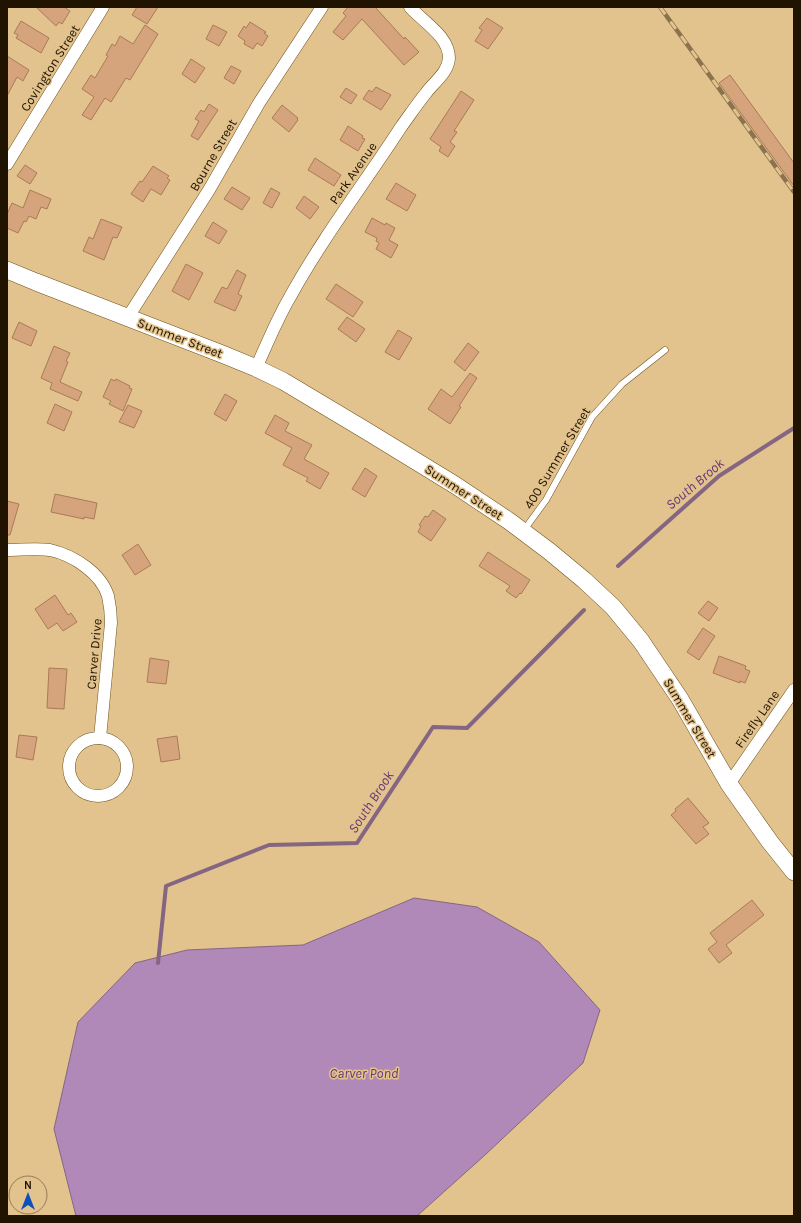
<svg xmlns="http://www.w3.org/2000/svg" width="801" height="1223" font-family="Karla,sans-serif">
  <style>
    .water { fill: #b089b9; stroke: #856682 }
    .lines { fill: none; stroke-linecap: round; stroke-linejoin: round }
    .stream { stroke: #856682; stroke-width: 4 }
    .building { fill: #d5a47d; stroke: #aa7b56 }
    .service-casing { stroke: #6f531f; stroke-width: 7 }
    .minor-casing { stroke: #6f531f; stroke-width: 13 }
    .secondary-casing { stroke: #6f531f; stroke-width: 18 }
    .service { stroke: #fff; stroke-width: 6 }
    .minor { stroke: #fff; stroke-width: 12 }
    .secondary { stroke: #fff; stroke-width: 17 }
    .rail-casing { stroke: #8a734e; stroke-width: 4.5 }
    .rail { stroke: #e2c28d; stroke-width: 3; stroke-dasharray: 9; stroke-linecap: butt }
    .labels { text-anchor: middle; dominant-baseline: central; stroke-width: 3; stroke-linejoin: round; paint-order: stroke }
    .street-label { font-size: 13px; fill: #201401; stroke: #e2c28d }
    .water-label { font-size: 14px; font-style: italic; fill: #683774; stroke: #e2c28d }
  </style>
  <rect width="100%" height="100%" fill="#e2c28d"/>
  <!-- water -->
  <path class="water" d="M 414,898 L 477,907 L 539,942 L 600,1010 L 583,1063 L 485,1155 L 417,1216 L 76,1216 L 54,1129 L 78,1022 L 135,963 L 187,950 L 303,945 Z"/>
  <g class="lines">
    <!-- stream -->
    <g class="stream">
      <path d="M 618,566 L 719,476 L 794,428"/>
      <path d="M 158,963 L 166,886 L 269,845 L 357,843 L 433,727 L 467,728 L 584,610"/>
    </g>
  </g>
  <!-- building -->
  <g class="building">
    <path d="M 36,7 L 64,7 L 70,11 L 62,24 L 59,22 L 56,26 Z"/>
    <path d="M 137,7 L 158,7 L 147,24 L 132,15 Z"/>
    <path d="M 348,7 L 375,7 L 404,39 L 405,37 L 419,52 L 404,65 L 362,19 L 343,40 L 333,32 L 346,16 L 343,13 Z"/>
    <path d="M 487,18 L 503,28 L 488,49 L 475,41 L 482,30 L 479,28 Z"/>
    <path d="M 21,21 L 49,38 L 41,53 L 16,38 L 18,35 L 14,33 Z"/>
    <path d="M 250,22 L 266,32 L 264,33 L 268,36 L 262,46 L 257,43 L 253,49 L 244,44 L 245,41 L 238,36 L 244,26 L 246,28 Z"/>
    <path d="M 145,25 L 158,34 L 130,80 L 126,78 L 111,102 L 105,98 L 91,120 L 82,115 L 94,97 L 82,89 L 91,75 L 95,78 L 108,56 L 106,55 L 112,44 L 115,46 L 120,36 L 133,44 Z"/>
    <path d="M 213,25 L 227,32 L 219,46 L 206,39 Z"/>
    <path d="M 7,56 L 29,70 L 23,81 L 17,77 L 7,96 Z"/>
    <path d="M 191,59 L 205,68 L 195,83 L 182,74 Z"/>
    <path d="M 231,66 L 241,71 L 234,84 L 224,78 Z"/>
    <path d="M 730,75 L 794,163 L 794,186 L 719,83 Z"/>
    <path d="M 376,87 L 391,95 L 381,110 L 363,99 L 369,90 L 372,92 Z"/>
    <path d="M 346,88 L 357,95 L 351,104 L 340,97 Z"/>
    <path d="M 461,91 L 474,100 L 454,131 L 457,132 L 450,142 L 455,146 L 448,157 L 439,151 L 441,147 L 430,139 Z"/>
    <path d="M 209,104 L 218,110 L 198,140 L 191,136 L 199,121 L 195,119 L 201,110 L 204,112 Z"/>
    <path d="M 282,105 L 298,118 L 297,119 L 298,120 L 289,132 L 272,118 Z"/>
    <path d="M 348,126 L 363,136 L 362,138 L 365,139 L 358,151 L 340,140 Z"/>
    <path d="M 315,158 L 341,175 L 334,186 L 308,170 Z"/>
    <path d="M 25,165 L 37,173 L 30,184 L 17,176 Z"/>
    <path d="M 153,166 L 169,176 L 167,178 L 170,180 L 161,195 L 151,189 L 143,202 L 131,194 L 140,181 L 142,182 Z"/>
    <path d="M 396,183 L 416,195 L 407,211 L 386,199 Z"/>
    <path d="M 232,187 L 250,198 L 242,210 L 224,199 Z"/>
    <path d="M 271,188 L 280,193 L 272,208 L 263,203 Z"/>
    <path d="M 30,190 L 51,199 L 47,209 L 41,207 L 36,219 L 29,216 L 26,222 L 24,221 L 18,233 L 7,228 L 7,214 L 12,203 L 23,208 Z"/>
    <path d="M 304,196 L 319,207 L 310,219 L 296,208 Z"/>
    <path d="M 372,218 L 385,225 L 386,223 L 395,228 L 389,240 L 398,245 L 391,258 L 376,249 L 379,243 L 376,241 L 377,238 L 365,232 Z"/>
    <path d="M 101,219 L 122,227 L 117,238 L 113,237 L 104,260 L 83,251 L 89,237 L 93,239 Z"/>
    <path d="M 213,222 L 227,231 L 219,244 L 205,236 Z"/>
    <path d="M 186,264 L 203,273 L 189,300 L 172,291 Z"/>
    <path d="M 237,270 L 246,275 L 238,294 L 242,296 L 235,311 L 214,302 L 222,287 L 227,289 Z"/>
    <path d="M 336,284 L 363,302 L 353,317 L 326,299 Z"/>
    <path d="M 347,317 L 365,329 L 356,342 L 338,329 Z"/>
    <path d="M 19,322 L 37,331 L 31,346 L 12,338 Z"/>
    <path d="M 398,330 L 412,338 L 399,360 L 385,352 Z"/>
    <path d="M 468,343 L 479,352 L 465,371 L 454,362 Z"/>
    <path d="M 54,346 L 70,353 L 66,361 L 68,362 L 60,382 L 82,392 L 78,401 L 50,389 L 52,383 L 41,378 Z"/>
    <path d="M 470,373 L 477,378 L 459,406 L 461,407 L 450,424 L 428,409 L 441,389 L 452,397 Z"/>
    <path d="M 111,379 L 115,381 L 116,379 L 130,386 L 129,388 L 132,389 L 123,411 L 109,404 L 111,401 L 103,397 Z"/>
    <path d="M 225,394 L 237,401 L 226,421 L 214,414 Z"/>
    <path d="M 55,404 L 72,412 L 64,431 L 47,423 Z"/>
    <path d="M 128,405 L 142,411 L 134,428 L 119,422 Z"/>
    <path d="M 275,415 L 289,423 L 285,431 L 312,445 L 304,459 L 329,473 L 320,489 L 306,481 L 308,478 L 283,465 L 292,448 L 265,433 Z"/>
    <path d="M 365,468 L 377,476 L 365,497 L 352,489 Z"/>
    <path d="M 55,494 L 97,503 L 94,519 L 84,517 L 84,519 L 51,512 Z"/>
    <path d="M 7,501 L 19,504 L 10,535 L 7,535 Z"/>
    <path d="M 433,510 L 446,519 L 431,541 L 418,532 L 421,526 L 419,525 L 425,516 L 428,517 Z"/>
    <path d="M 138,544 L 151,565 L 135,575 L 122,555 Z"/>
    <path d="M 488,552 L 530,580 L 521,594 L 520,593 L 516,598 L 506,591 L 510,586 L 479,566 Z"/>
    <path d="M 55,595 L 68,615 L 71,613 L 77,622 L 63,631 L 57,623 L 48,629 L 35,609 Z"/>
    <path d="M 708,601 L 718,608 L 709,621 L 698,613 Z"/>
    <path d="M 703,628 L 715,636 L 699,660 L 687,652 Z"/>
    <path d="M 719,656 L 746,666 L 745,669 L 750,671 L 745,683 L 740,681 L 740,683 L 713,673 Z"/>
    <path d="M 150,658 L 169,661 L 166,684 L 147,682 Z"/>
    <path d="M 49,668 L 67,669 L 64,709 L 47,708 Z"/>
    <path d="M 19,735 L 37,737 L 33,760 L 16,757 Z"/>
    <path d="M 177,736 L 180,759 L 161,762 L 157,739 Z"/>
    <path d="M 688,798 L 709,823 L 703,827 L 709,834 L 696,844 L 671,815 L 676,811 L 675,809 Z"/>
    <path d="M 752,900 L 764,915 L 726,945 L 732,953 L 719,963 L 708,949 L 717,942 L 710,933 Z"/>
  </g>
  <g class="lines">
    <!-- service casing -->
    <g class="service-casing">
      <path id="service" d="M 524,530 L 546,500 L 592,417 L 622,384 L 665,350"/>
    </g>
    <!-- minor casing -->
    <g class="minor-casing">
      <g id="minor">
        <path d="M 7,164 L 103,7"/>
        <path d="M 128,317 L 209,190 L 259,103 L 322,7"/>
        <path d="M 256,368 C 267,344 277,319 290,297 C 323,237 364,184 401,127 C 409,116 417,104 426,93 C 434,82 448,73 449,58 C 449,36 423,22 410,7"/>
        <path d="M 7,550 C 21,550 36,548 50,550 C 73,555 101,573 108,596 C 110,605 111,614 111,623 L 100,738"/>
        <circle cx="98" cy="767" r="29"/>
        <path d="M 729,784 L 794,690"/>
      </g>
    </g>
    <!-- secondary casing -->
    <g class="secondary-casing">
      <path id="secondary" d="M 7,270 L 36,282 L 222,354 L 256,368 L 283,381 L 365,430 L 455,485 L 509,521 L 549,551 L 584,580 L 613,607 L 641,641 L 680,699 L 729,784 L 770,842 L 794,872"/>
    </g>
    <!-- service -->
    <use href="#service" class="service"/>
    <!-- minor -->
    <use href="#minor" class="minor"/>
    <!-- secondary -->
    <use href="#secondary" class="secondary"/>
    <!-- rail casing -->
    <g class="rail-casing">
      <path id="rail" d="M 660,7 L 794,192"/>
    </g>
    <!-- rail -->
    <use href="#rail" class="rail"/>
  </g>
  <g class="labels">
    <!-- street labels -->
    <g class="street-label">
      <text transform="translate(50 68) rotate(-58)">Covington Street</text>
      <text transform="translate(213 155) rotate(-60)">Bourne Street</text>
      <text transform="translate(353 173) rotate(-55)">Park Avenue</text>
      <text transform="translate(180 338) rotate(21)">Summer Street</text>
      <text transform="translate(557 458) rotate(-59)">400 Summer Street</text>
      <text transform="translate(464 492) rotate(33)">Summer Street</text>
      <text transform="translate(94 654) rotate(-85)">Carver Drive</text>
      <text transform="translate(690 718) rotate(59)">Summer Street</text>
      <text transform="translate(757 719) rotate(-55)">Firefly Lane</text>
    </g>
    <!-- water labels -->
    <g class="water-label">
      <text transform="translate(695 484) rotate(-40)">South Brook</text>
      <text transform="translate(371 802) rotate(-57)">South Brook</text>
      <text x="364" y="1073">Carver Pond</text>
    </g>
  </g>
  <!-- border -->
  <rect width="801" height="1223" fill="none" stroke="#201401" stroke-width="16"/>
  <!-- north arrow -->
  <g transform="translate(28 1195)"><circle r="19" fill="#e2c28d" stroke="#947c55"/>
  <path d="M0-3L7 15L0 10L-7 15Z" fill="#0a51bb"/>
  <text y="-6" font-size="11" font-weight="bold" text-anchor="middle" fill="#201401">N</text>
  </g>
</svg>
